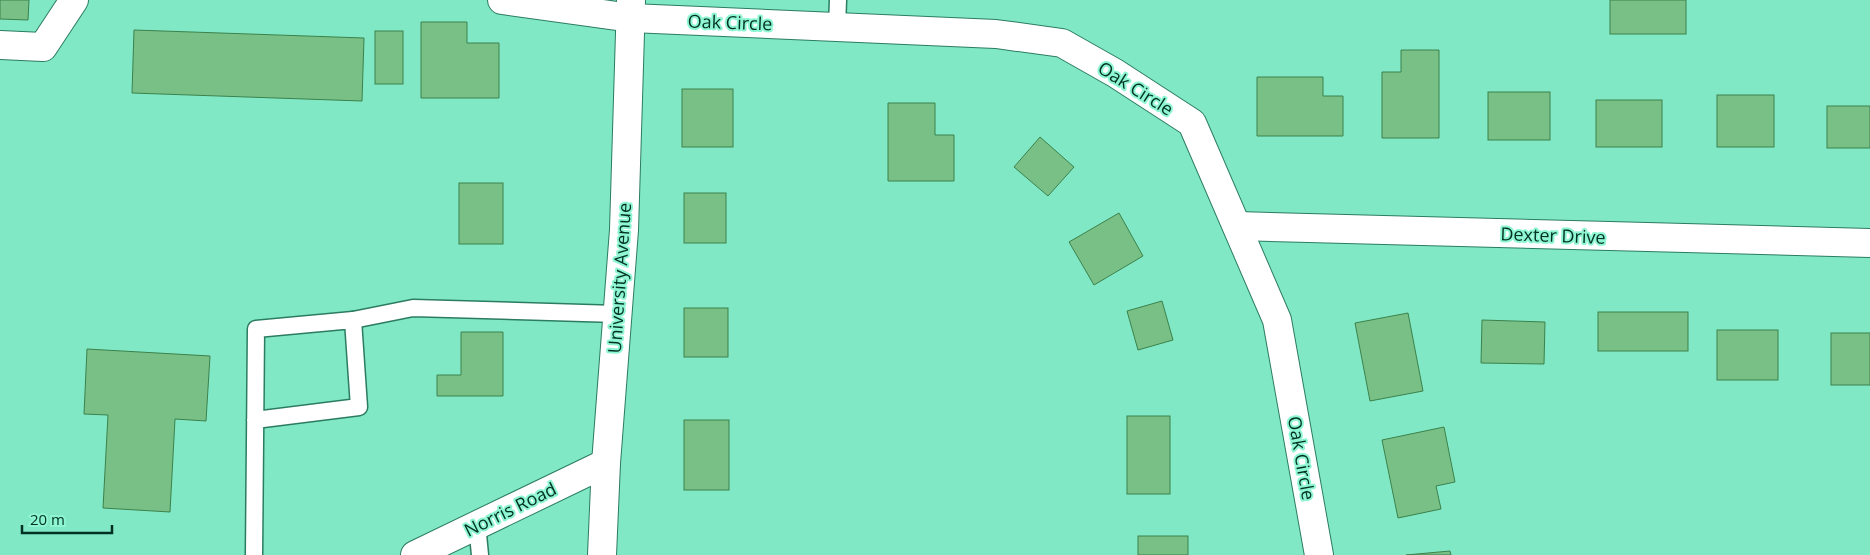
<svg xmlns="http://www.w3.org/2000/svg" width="1870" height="555" font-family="'Open Sans',sans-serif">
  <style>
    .building { fill: #78c086; stroke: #3b824c }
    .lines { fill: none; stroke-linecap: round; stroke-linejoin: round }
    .service-casing { stroke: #2b7c63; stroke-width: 19 }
    .minor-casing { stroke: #2b7c63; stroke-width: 30 }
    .primary-casing { stroke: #2b7c63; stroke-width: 30 }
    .service { stroke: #fff; stroke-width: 16 }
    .minor { stroke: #fff; stroke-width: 28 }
    .primary { stroke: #fff; stroke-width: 28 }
    .labels { text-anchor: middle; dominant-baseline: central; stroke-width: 4; stroke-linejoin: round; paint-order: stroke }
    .street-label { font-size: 18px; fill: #013124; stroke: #8ff6d2 }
  </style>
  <rect width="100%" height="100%" fill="#81e8c5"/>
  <!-- building -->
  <g class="building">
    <path d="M 0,0 L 29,0 L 28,20 L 0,19 Z"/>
    <rect x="1610" y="0" width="76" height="34"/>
    <path d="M 421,22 L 467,22 L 467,43 L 499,43 L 499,98 L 421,98 Z"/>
    <path d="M 134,30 L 364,38 L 362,101 L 132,93 Z"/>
    <rect x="375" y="31" width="28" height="53"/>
    <path d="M 1401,50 L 1439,50 L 1439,138 L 1382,138 L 1382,72 L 1401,72 Z"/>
    <path d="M 1257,77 L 1323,77 L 1323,96 L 1343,96 L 1343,136 L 1257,136 Z"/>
    <rect x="682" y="89" width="51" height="58"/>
    <rect x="1488" y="92" width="62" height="48"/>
    <rect x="1717" y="95" width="57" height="52"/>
    <rect x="1596" y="100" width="66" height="47"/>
    <path d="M 888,103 L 935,103 L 935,135 L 954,135 L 954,181 L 888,181 Z"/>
    <rect x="1827" y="106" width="43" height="42"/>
    <path d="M 1040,137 L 1074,167 L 1048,196 L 1014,167 Z"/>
    <rect x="459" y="183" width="44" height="61"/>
    <rect x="684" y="193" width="42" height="50"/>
    <path d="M 1119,213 L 1143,256 L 1094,285 L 1069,242 Z"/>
    <path d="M 1162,301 L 1173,340 L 1138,350 L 1127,311 Z"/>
    <rect x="684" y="308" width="44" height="49"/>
    <rect x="1598" y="312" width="90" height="39"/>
    <path d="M 1408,313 L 1423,391 L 1370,401 L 1355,323 Z"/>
    <path d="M 1482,320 L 1545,322 L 1544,364 L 1481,363 Z"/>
    <rect x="1717" y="330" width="61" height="50"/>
    <path d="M 461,332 L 503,332 L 503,396 L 437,396 L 437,375 L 461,375 Z"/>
    <rect x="1831" y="333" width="39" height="52"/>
    <path d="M 87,349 L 210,356 L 206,421 L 175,419 L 170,512 L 103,508 L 108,415 L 84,414 Z"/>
    <rect x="1127" y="416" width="43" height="78"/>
    <rect x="684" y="420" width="45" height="70"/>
    <path d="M 1444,427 L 1455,482 L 1436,486 L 1441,509 L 1398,518 L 1382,440 Z"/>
    <rect x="1138" y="536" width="50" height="19"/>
    <path d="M 1450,551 L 1451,555 L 1406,555 Z"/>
  </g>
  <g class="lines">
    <!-- service casing -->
    <g class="service-casing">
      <g id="service">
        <path d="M 837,27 L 838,0"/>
        <path d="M 353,320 L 413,308 L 617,314"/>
        <path d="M 477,524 L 480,555"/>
        <path d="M 254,555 L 256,329 L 353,320 L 359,407 L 255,420"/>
      </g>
    </g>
    <!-- minor casing -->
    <g class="minor-casing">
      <g id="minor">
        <path d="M 502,0 L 631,18 L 996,34 L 1062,43 L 1115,73 L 1192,123 L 1277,320 L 1319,555"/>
        <path d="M 0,45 L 43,47 L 74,0"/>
        <path d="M 1237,226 L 1870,243"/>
        <path d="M 415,555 L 606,463"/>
      </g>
    </g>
    <!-- primary casing -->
    <g class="primary-casing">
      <path id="primary" d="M 602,555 L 606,463 L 624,230 L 631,0"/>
    </g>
    <!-- service -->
    <use href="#service" class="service"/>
    <!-- minor -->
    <use href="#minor" class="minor"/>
    <!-- primary -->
    <use href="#primary" class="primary"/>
  </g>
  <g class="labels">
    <!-- street labels -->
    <g class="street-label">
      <text transform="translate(730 22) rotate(2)">Oak Circle</text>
      <text transform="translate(1136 88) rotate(32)">Oak Circle</text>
      <text transform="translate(1553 235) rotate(2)">Dexter Drive</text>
      <text transform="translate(619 278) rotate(-86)">University Avenue</text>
      <text transform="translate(1302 458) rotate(80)">Oak Circle</text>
      <text transform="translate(510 509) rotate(-26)">Norris Road</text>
    </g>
  </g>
  <!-- scale -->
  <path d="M22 525v8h90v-8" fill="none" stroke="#013124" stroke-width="2.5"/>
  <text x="30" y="525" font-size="15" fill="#013124" stroke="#8ff6d2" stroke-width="4" paint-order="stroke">20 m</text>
</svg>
